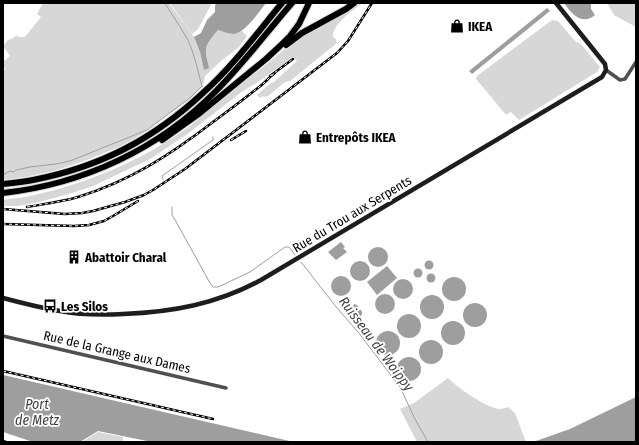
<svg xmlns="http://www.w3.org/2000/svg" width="639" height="445" font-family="'Fira Sans Condensed',sans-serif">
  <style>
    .green { fill: #d7d7d7 }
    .water { fill: #9e9e9e }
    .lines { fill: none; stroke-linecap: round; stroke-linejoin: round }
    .stream { stroke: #9e9e9e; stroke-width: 1 }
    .highway-casing { stroke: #dbdbdb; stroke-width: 8 }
    .street { stroke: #505050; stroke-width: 3.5 }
    .secondary { stroke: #1d1d1d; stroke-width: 4.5 }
    .highway { stroke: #000; stroke-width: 6 }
    .rail-casing { stroke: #000; stroke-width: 2.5 }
    .rail { stroke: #fff; stroke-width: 1; stroke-dasharray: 3; stroke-linecap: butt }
    .labels { text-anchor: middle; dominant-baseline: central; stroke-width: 3.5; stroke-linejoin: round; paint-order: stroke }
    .poi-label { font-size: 13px; font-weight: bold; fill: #000; stroke: #fff; text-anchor: start }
    .street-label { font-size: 13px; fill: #000; stroke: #fff }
    .water-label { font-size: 14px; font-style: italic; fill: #3f3f3f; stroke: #fff }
  </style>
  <rect width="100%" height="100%" fill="#fff"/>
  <!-- green -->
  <g class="green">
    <path d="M 43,3 L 169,3 L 194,37 L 200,52 L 204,70 L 207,58 L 205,50 L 209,42 L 218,30 L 233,34 L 242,31 L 247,36 L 239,47 L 221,61 L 205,76 L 204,83 L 195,94 L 187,101 L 142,134 L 121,146 L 87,160 L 54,171 L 25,177 L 3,180 L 3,72 L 6,68 L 3,69 L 3,62 L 10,56 L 3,46 L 8,40 L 13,38 L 17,35 L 18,37 L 25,37 L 41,17 L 37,14 Z"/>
    <path d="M 170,3 L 212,3 L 198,29 L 192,34 Z"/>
    <path d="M 360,3 L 362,3 C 353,11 332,24 333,37 L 336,39 L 337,43 L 290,81 L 285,82 L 268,96 L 264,97 L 263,96 L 260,98 L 257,95 L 271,83 L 274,82 L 297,61 L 293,57 L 258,82 L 243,91 L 186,135 L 150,159 L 93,186 L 69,194 L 39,202 L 18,206 L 3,206 L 3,200 C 12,198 21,198 30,196 C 87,184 143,160 190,126 C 202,117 212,107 223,98 C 237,86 252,76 266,65 C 273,59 280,53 287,47 C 310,30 337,20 360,3 Z"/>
    <path d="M 607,3 L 636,3 L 636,27 L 614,15 Z"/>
    <path d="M 552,20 L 558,21 L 575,41 L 581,44 L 600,67 L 597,72 L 519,120 L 511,112 L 506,115 L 487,92 L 476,79 L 477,76 Z"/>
    <path d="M 448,378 C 458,388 485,407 499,409 C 501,409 505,408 508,407 L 515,413 L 526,442 L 417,442 L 400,409 L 414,403 Z"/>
    <path d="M 98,432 L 123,437 L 123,442 L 82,442 Z"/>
  </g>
  <!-- water -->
  <g class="water">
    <path d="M 217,3 L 266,3 C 259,12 245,33 234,34 C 229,34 222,31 218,30 C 204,47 204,47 209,68 L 204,70 L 200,52 L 194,37 L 201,33 L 207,20 L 215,12 L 215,5 Z"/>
    <path d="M 564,3 L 591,3 L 591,9 L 595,15 C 582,26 572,14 564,3 Z"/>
    <path d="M 547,8 L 550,11 L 472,74 L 469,71 Z"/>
    <path d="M 341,242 L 345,247 L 343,248 L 347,252 L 336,260 L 328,252 Z"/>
    <circle cx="378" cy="257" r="10"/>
    <circle cx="429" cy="265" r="4.5"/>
    <circle cx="360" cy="271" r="10"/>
    <path d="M 387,266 L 397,278 L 377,295 L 367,282 Z"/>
    <circle cx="418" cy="273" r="4.5"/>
    <circle cx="431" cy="278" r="4.5"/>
    <circle cx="341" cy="286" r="10"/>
    <circle cx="454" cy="289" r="12"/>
    <circle cx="403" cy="289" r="10"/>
    <circle cx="385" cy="304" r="10"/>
    <circle cx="432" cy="307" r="12"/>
    <circle cx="475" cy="315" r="12"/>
    <path d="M 355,304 L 358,306 L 357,310 L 361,310 L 362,312 L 362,314 L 361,316 L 358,316 L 356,314 L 356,311 L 354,311 L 352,310 L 352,306 Z"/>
    <circle cx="409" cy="326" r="12"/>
    <circle cx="453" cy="333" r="12"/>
    <circle cx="388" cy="343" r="12"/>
    <circle cx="431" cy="352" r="12"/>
    <circle cx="409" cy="369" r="12"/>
    <path d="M 3,375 L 294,442 L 152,442 L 98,431 L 80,442 L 33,442 L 3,432 Z"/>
    <path d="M 636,397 L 636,442 L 533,442 L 570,429 Z"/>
  </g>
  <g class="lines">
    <!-- stream -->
    <g class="stream">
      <path d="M 165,3 C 171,14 179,24 185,35 C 194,50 197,69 202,86"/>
      <path d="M 3,175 L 10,171 L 14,172 L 16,170 L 30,167 L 56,164 L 70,161 L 147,130 L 191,97 L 202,86 L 202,87"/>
      <path d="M 163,179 L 162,176 L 213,140 L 213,137"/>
      <path d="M 172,207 L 172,215 L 174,218 L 210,283 L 213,287 L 218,287 L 250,272 L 285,247 L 289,247 L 295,255"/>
      <path d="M 301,262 L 337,308 L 358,332 L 400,387 L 415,419 L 428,442"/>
    </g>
    <!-- highway casing -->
    <g class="highway-casing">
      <g id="highway">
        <path d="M 286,45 L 302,33 L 346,9 L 354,3"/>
        <path d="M 162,140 L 200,113 L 266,59 L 280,46 L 290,36 L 299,24 L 309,3"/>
        <path d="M 3,184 C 13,183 23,182 33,180 C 100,167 154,139 204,92 C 233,66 257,33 282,3"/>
        <path d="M 3,193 C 84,184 159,149 216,91 C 243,64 267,32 292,3"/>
      </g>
    </g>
    <!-- street -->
    <g class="street">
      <path d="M 606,70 L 620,80 L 625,79 L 636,62"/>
      <path d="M 3,336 L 226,388"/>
    </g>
    <!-- secondary -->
    <path class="secondary" d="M 3,298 C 22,303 41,308 60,311 C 80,315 102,315 123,314 C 173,312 217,304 261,280 L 602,77 L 606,70 L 605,64 L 556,3"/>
    <!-- highway -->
    <use href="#highway" class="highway"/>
    <!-- rail casing -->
    <g class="rail-casing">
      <g id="rail">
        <path d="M 270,76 L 293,59"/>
        <path d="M 231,140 L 246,131"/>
        <path d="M 27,207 C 44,204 61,202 78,197 C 130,181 170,155 213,122 C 228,111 244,99 259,87 C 265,83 269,77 275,73"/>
        <path d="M 3,209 L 65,214 L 82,213 L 93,211 L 125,202 L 144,195 L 153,190 L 185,169 L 337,53 L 348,41 L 372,3"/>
        <path d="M 3,224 L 74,226 L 89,225 L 104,221 L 113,216 L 138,201"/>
        <path d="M 3,371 L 213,419"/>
        <path d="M 3,441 L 6,442"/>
      </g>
    </g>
    <!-- rail -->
    <use href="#rail" class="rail"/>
  </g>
  <!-- icons -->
  <defs>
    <g id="shop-bare" transform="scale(1.08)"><path d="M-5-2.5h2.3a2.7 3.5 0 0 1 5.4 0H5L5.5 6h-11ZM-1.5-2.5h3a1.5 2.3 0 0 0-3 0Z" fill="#000" stroke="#fff" stroke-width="2.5" paint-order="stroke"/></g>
    <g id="building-bare" transform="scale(1.08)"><path d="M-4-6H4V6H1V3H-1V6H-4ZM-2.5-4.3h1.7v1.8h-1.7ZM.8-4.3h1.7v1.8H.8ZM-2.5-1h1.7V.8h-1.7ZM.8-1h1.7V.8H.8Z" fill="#000" stroke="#fff" stroke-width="2.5" paint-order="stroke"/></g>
    <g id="bus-bare" transform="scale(1.08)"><path d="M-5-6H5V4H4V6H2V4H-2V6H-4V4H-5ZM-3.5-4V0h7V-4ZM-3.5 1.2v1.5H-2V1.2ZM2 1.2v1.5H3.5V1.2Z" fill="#000" stroke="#fff" stroke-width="2.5" paint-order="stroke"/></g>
  </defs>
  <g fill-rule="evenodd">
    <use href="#shop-bare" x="457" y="26"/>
    <use href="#shop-bare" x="305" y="137"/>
    <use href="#building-bare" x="74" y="257"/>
    <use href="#bus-bare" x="50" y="306"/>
  </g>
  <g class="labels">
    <!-- poi labels -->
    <g class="poi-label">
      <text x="468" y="26">IKEA</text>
      <text x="316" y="137">Entrepôts IKEA</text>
      <text x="85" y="257">Abattoir Charal</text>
      <text x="61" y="306">Les Silos</text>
    </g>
    <!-- street labels -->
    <g class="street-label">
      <text transform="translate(352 214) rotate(-31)">Rue du Trou aux Serpents</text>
      <text transform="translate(117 352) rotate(13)">Rue de la Grange aux Dames</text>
    </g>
    <!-- water labels -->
    <g class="water-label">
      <text transform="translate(376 344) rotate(53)">Ruisseau de Woippy</text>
      <text x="37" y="404">Port<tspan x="37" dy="16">de Metz</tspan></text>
    </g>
  </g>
  <!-- border -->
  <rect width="639" height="445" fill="none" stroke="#000000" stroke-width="8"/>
</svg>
